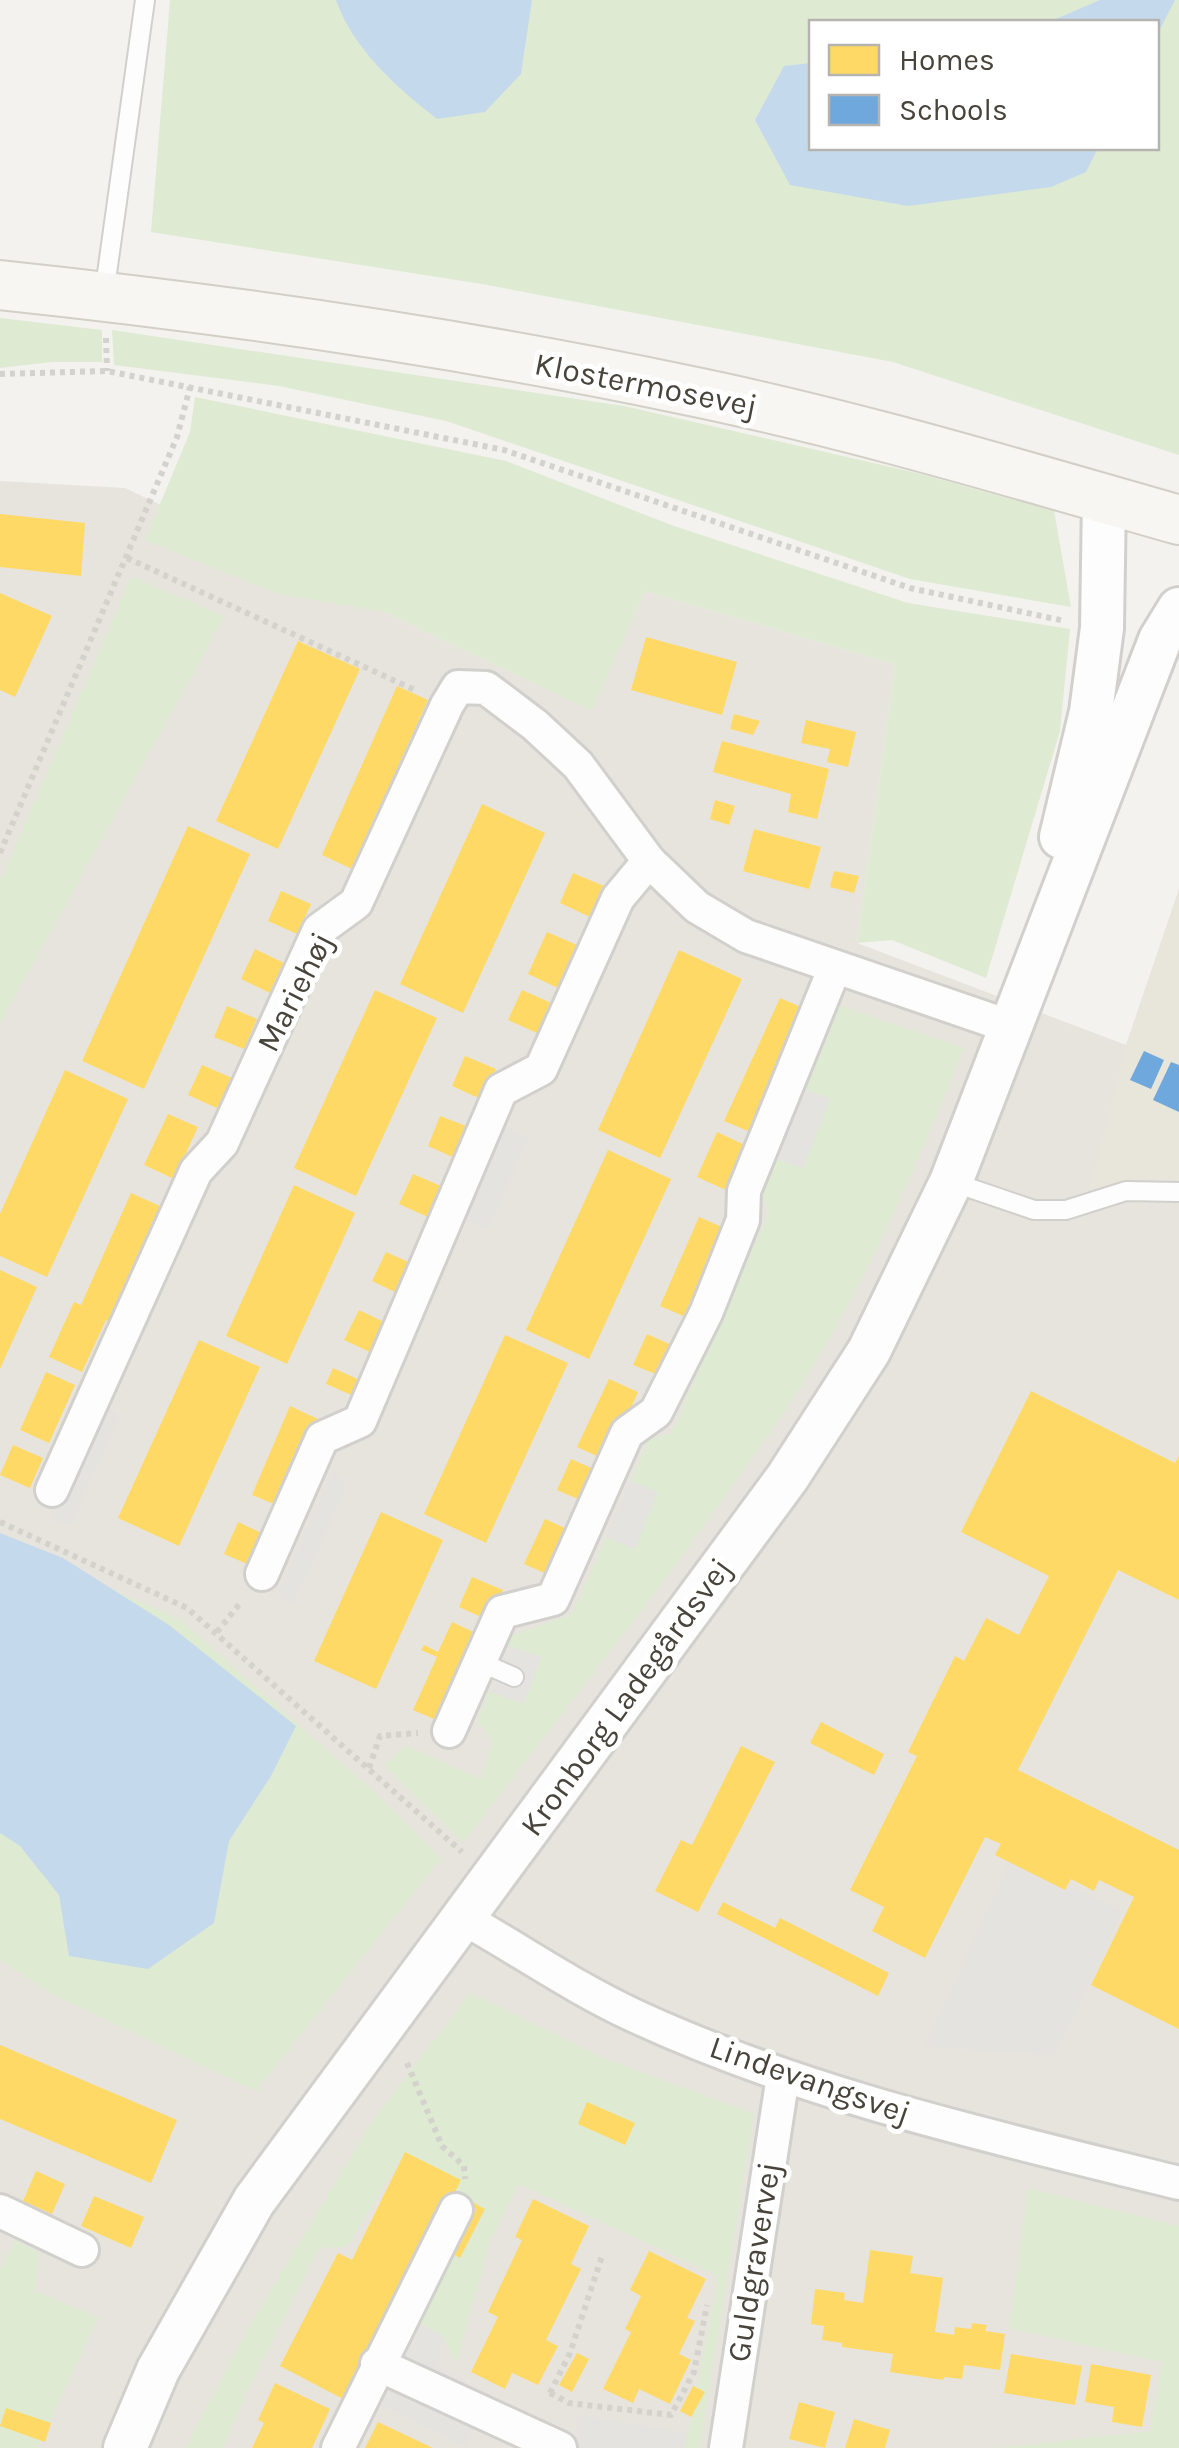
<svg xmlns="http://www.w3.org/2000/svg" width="1179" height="2448" font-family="Karla,sans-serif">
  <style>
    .residential { fill: #e6e4dd }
    .education { fill: #e8e5db }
    .green { fill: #dfead2; fill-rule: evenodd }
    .parking { fill: #e5e3e0 }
    .water { fill: #c4daec }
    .homes { fill: #ffd966 }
    .schools { fill: #6fa8dc }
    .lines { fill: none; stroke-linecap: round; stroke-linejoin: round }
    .service-casing { stroke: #d1d0cc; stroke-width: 22 }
    .minor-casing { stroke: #d1d0cc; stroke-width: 38 }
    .tertiary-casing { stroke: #d1d0cc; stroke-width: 48 }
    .secondary-casing { stroke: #d1cfc6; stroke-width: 52 }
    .path { stroke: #d3d2cd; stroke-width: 6; stroke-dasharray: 5 5; stroke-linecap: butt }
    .service { stroke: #fdfdfd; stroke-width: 18 }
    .minor { stroke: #fdfdfd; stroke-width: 32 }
    .tertiary { stroke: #fdfdfd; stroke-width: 42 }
    .secondary { stroke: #f7f6f2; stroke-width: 48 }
    .labels { text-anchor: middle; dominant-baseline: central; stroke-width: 10; stroke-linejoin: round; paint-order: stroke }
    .street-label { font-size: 32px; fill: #49443b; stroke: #fff }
  </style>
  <rect width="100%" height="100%" fill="#f3f2ef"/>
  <!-- residential -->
  <path class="residential" d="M 0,481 L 125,488 L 591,710 L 645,591 L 895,664 L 857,943 L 1126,1045 L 1179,889 L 1179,2448 L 0,2448 Z"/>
  <!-- education -->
  <path class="education" d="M 1179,889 L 1179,1180 L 1140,1179 L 1089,1189 L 1127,1045 Z"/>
  <!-- green -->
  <g class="green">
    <path d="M 170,0 L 1179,0 L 1179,455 L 893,362 L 482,284 L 151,232 ZM 812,22 L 1156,22 L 1156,148 L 812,148 Z"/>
    <path d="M 0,318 L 102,330 L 102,362 L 52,362 L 0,368 Z"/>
    <path d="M 112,330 L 624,406 L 917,473 L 1054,511 L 1071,607 L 910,579 L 446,421 L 279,386 L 114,365 Z"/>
    <path d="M 195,397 L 506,461 L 674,526 L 908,603 L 1070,629 L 1060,731 L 986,978 L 892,940 L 857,943 L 895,664 L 645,591 L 592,711 L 385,612 L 275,593 L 145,540 L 190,432 Z"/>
    <path d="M 131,577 L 225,616 L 0,1024 L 0,882 Z"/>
    <path d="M 840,1006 L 964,1048 C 923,1152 879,1255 822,1351 C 797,1395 767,1437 738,1478 C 651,1603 555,1722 463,1843 L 384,1765 L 406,1746 L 481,1779 L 492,1743 L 478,1721 L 507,1645 L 513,1635 L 572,1614 L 649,1439 L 671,1434 L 769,1212 L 761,1191 L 778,1159 Z"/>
    <path d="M 0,1540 L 181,1620 L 380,1797 L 442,1858 L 256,2091 L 52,1994 L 0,1960 Z"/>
    <path d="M 470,1993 L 604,2058 L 754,2114 L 700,2448 L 685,2448 L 718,2276 L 519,2184 L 492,2237 L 456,2364 L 443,2336 L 419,2323 L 454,2177 L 405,2152 L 347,2247 L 320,2248 L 244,2400 L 223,2448 L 185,2448 L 250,2325 L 372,2121 Z"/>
    <path d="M 1028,2188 L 1179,2226 L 1179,2448 L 1000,2448 L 1150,2431 L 1162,2362 L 1009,2328 Z"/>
    <path d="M 15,2240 L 39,2253 L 35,2290 L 98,2318 L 38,2448 L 0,2448 L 0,2271 Z"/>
  </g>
  <!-- parking -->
  <g class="parking">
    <path d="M 805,1089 L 830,1099 L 803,1169 L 778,1159 Z"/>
    <path d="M 506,1126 L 529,1137 L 487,1230 L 464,1219 Z"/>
    <path d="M 104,1401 L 119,1417 L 70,1526 L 51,1518 Z"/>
    <path d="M 333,1469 L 346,1487 L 294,1603 L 277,1596 Z"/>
    <path d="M 630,1481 L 658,1492 L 635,1549 L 606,1537 Z"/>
    <path d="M 507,1645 L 541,1657 L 524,1704 L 490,1692 Z"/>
    <path d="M 1011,1858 L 1123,1910 L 1056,2055 L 925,2046 Z"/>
    <path d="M 419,2323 L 443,2336 L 437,2367 L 490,2393 L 465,2447 L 379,2405 Z"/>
    <path d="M 577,2415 L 687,2433 L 685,2448 L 578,2448 Z"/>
  </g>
  <!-- water -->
  <g class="water">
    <path d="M 336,0 L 532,0 L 521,74 L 485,112 L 437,119 C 397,88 353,49 336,0 Z"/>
    <path d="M 1100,0 L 1175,0 L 1157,35 L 1156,22 L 1049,22 Z"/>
    <path d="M 811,63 L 812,148 L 1098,148 L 1086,172 L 1051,187 L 908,206 L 790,185 L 755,120 L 784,66 Z"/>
    <path d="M 0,1533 L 63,1558 L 169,1625 L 296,1726 L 271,1776 L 229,1841 L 214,1923 L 148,1969 L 69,1956 L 59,1895 L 20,1846 L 0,1833 Z"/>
  </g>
  <!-- homes -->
  <g class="homes">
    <path d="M 0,514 L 85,523 L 81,576 L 0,567 Z"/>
    <path d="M 0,593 L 52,616 L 15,697 L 0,690 Z"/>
    <path d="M 646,637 L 737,662 L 722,715 L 631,690 Z"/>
    <path d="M 298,641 L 360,669 L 278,849 L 216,821 Z"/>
    <path d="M 397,686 L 428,700 L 352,869 L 322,855 Z"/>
    <path d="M 734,714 L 760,721 L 753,735 L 730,729 Z"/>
    <path d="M 806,720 L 856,732 L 848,767 L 827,762 L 830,749 L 801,743 Z"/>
    <path d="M 722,741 L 829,769 L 817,819 L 788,812 L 791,794 L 713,772 Z"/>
    <path d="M 715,800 L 735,806 L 729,825 L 710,819 Z"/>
    <path d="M 482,804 L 545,833 L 463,1013 L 400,984 Z"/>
    <path d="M 188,826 L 250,854 L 144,1089 L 82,1061 Z"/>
    <path d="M 754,829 L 821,847 L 809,889 L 743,871 Z"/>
    <path d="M 834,871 L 859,876 L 854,893 L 830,887 Z"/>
    <path d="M 573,873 L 604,886 L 590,917 L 560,903 Z"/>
    <path d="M 281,891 L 311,904 L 297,934 L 268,921 Z"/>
    <path d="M 547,932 L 577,945 L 558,988 L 528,974 Z"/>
    <path d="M 255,949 L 284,963 L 270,993 L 241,979 Z"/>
    <path d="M 679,950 L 742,979 L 660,1158 L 598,1130 Z"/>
    <path d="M 375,990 L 437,1018 L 356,1196 L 294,1168 Z"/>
    <path d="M 522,990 L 551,1003 L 537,1033 L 508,1020 Z"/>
    <path d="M 780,998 L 810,1011 L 755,1134 L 724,1121 Z"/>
    <path d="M 227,1006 L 257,1019 L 244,1049 L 214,1037 Z"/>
    <path d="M 465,1056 L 496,1069 L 483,1100 L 452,1086 Z"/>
    <path d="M 202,1065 L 232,1078 L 219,1109 L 188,1095 Z"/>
    <path d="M 65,1070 L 128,1099 L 47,1277 L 0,1256 L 0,1214 Z"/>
    <path d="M 168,1114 L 198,1127 L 174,1179 L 144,1165 Z"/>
    <path d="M 440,1116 L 471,1128 L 457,1159 L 428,1146 Z"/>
    <path d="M 717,1132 L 747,1146 L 728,1191 L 697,1177 Z"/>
    <path d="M 608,1150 L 671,1179 L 589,1359 L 526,1330 Z"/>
    <path d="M 413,1174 L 443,1187 L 430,1218 L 399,1204 Z"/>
    <path d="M 294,1185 L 355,1213 L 287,1364 L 226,1336 Z"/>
    <path d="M 131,1193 L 162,1207 L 110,1322 L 106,1320 L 82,1372 L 49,1357 L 74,1302 L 81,1305 Z"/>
    <path d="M 699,1217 L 729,1230 L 690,1319 L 660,1306 Z"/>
    <path d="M 386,1252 L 415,1265 L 401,1295 L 372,1281 Z"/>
    <path d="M 0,1270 L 37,1287 L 0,1369 Z"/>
    <path d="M 359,1310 L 388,1324 L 374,1354 L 344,1340 Z"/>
    <path d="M 647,1334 L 676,1347 L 663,1377 L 633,1365 Z"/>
    <path d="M 505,1335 L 568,1363 L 486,1543 L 424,1514 Z"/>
    <path d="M 199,1340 L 260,1367 L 179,1546 L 118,1518 Z"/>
    <path d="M 333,1368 L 362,1381 L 356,1397 L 326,1384 Z"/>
    <path d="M 46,1372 L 75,1385 L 49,1443 L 20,1430 Z"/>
    <path d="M 609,1379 L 638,1392 L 608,1461 L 577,1447 Z"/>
    <path d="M 1031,1391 L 1175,1463 L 1179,1456 L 1179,1600 L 1118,1570 L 1018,1770 L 1179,1850 L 1179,2029 L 1091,1985 L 1134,1897 L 1099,1880 L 1094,1891 L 1071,1879 L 1065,1890 L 995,1855 L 1001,1844 L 985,1837 L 925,1958 L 872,1931 L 884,1907 L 850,1890 L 917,1756 L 908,1752 L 955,1656 L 964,1661 L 986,1618 L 1019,1635 L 1049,1576 L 961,1532 Z"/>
    <path d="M 290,1406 L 320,1420 L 281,1507 L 252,1495 Z"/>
    <path d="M 13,1445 L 43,1458 L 30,1488 L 0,1475 Z"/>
    <path d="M 571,1459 L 602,1473 L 587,1503 L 557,1490 Z"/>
    <path d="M 381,1512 L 443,1540 L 376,1689 L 314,1661 Z"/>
    <path d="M 545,1519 L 574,1532 L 554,1577 L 524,1564 Z"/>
    <path d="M 238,1522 L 268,1536 L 254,1567 L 224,1554 Z"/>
    <path d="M 472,1577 L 503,1590 L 490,1621 L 459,1607 Z"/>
    <path d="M 452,1622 L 482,1636 L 443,1723 L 413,1710 L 437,1657 L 421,1650 L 424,1645 L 438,1652 Z"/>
    <path d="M 821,1722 L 884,1754 L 874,1775 L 810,1743 Z"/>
    <path d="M 741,1746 L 775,1762 L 698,1912 L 655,1891 L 681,1840 L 692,1845 Z"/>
    <path d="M 723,1902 L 775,1928 L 780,1918 L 889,1973 L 878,1996 L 717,1914 Z"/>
    <path d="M 0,2045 L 177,2120 L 151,2183 L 0,2119 Z"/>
    <path d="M 587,2102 L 635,2123 L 625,2145 L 578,2124 Z"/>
    <path d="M 405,2152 L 461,2180 L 407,2288 L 401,2285 L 343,2399 L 280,2366 L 338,2253 L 352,2260 Z"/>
    <path d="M 36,2171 L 65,2184 L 52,2214 L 23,2201 Z"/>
    <path d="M 94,2196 L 144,2217 L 131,2248 L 81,2226 Z"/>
    <path d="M 533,2199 L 589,2226 L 571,2264 L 581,2269 L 546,2340 L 558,2346 L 538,2385 L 512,2373 L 505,2389 L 471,2372 L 498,2317 L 488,2312 L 522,2240 L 515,2237 Z"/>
    <path d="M 472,2202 L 485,2209 L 460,2258 L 448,2251 Z"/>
    <path d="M 870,2250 L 913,2256 L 910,2273 L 943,2278 L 935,2332 L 954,2335 L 955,2327 L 971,2329 L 972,2323 L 987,2325 L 985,2331 L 1005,2334 L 1000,2370 L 964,2365 L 962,2379 L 944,2377 L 943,2380 L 890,2372 L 893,2354 L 842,2347 L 842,2343 L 822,2340 L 824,2326 L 811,2324 L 815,2289 L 845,2293 L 844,2300 L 863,2303 Z"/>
    <path d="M 649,2251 L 706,2279 L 687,2318 L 695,2321 L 679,2354 L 691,2360 L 670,2404 L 639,2389 L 633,2403 L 603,2389 L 631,2332 L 625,2329 L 641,2296 L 630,2290 Z"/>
    <path d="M 577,2353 L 589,2359 L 572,2392 L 559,2385 Z"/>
    <path d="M 1011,2354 L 1082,2366 L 1075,2405 L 1004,2393 Z"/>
    <path d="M 1091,2364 L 1151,2375 L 1142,2427 L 1112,2422 L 1114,2407 L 1085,2402 Z"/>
    <path d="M 275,2383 L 330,2409 L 312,2448 L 252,2448 L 264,2423 L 258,2420 Z"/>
    <path d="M 693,2386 L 705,2392 L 691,2417 L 680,2411 Z"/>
    <path d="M 799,2402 L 835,2412 L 825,2448 L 789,2439 Z"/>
    <path d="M 6,2408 L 51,2423 L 45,2442 L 0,2426 Z"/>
    <path d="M 854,2419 L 890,2430 L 885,2448 L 845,2448 Z"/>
    <path d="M 378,2422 L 433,2448 L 365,2448 Z"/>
  </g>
  <!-- schools -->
  <g class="schools">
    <path d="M 1144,1051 L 1164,1060 L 1151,1089 L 1130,1080 Z"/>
    <path d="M 1171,1062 L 1179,1065 L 1179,1112 L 1153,1100 Z"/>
  </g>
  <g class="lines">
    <!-- service casing -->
    <g class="service-casing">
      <g id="service">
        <path d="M 104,295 L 145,0"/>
        <path d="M 952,1182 L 1034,1210 L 1066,1210 L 1126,1191 L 1179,1192"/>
        <path d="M 480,1662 L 514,1677"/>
      </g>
    </g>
    <!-- minor casing -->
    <g class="minor-casing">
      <g id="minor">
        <path d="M 52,1490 L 196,1171 L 222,1143 L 319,930 L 356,903 L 447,705 L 458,687 L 486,688 L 535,725 L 578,765 L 649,861 L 697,907 L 746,936 L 1011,1027"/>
        <path d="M 262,1574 L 322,1438 L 360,1421 L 501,1090 L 541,1069 L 618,898 L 649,861"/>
        <path d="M 449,1731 L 502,1612 L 553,1599 L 627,1433 L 656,1412 L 706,1313 L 743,1220 L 744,1191 L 835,967"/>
        <path d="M 463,1918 C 520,1950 576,1989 635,2016 C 808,2096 994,2137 1179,2183"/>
        <path d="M 0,2211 L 82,2250"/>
        <path d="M 377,2364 L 560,2448"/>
        <path d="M 338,2448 L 456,2210"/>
        <path d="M 726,2448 L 783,2076"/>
      </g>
    </g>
    <!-- tertiary casing -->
    <g class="tertiary-casing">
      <g id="tertiary">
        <path d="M 1061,837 L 1091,712 L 1102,628 L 1104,499"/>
        <path d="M 125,2448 L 158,2370 L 254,2201 L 787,1478 L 869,1351 L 951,1182 L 1160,640 L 1179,609"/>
      </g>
    </g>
    <!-- secondary casing -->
    <g class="secondary-casing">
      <path id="secondary" d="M 0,285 C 228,309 456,342 681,389 C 849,423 1014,473 1179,520"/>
    </g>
    <!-- path -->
    <g class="path">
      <path d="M 106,338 L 107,371"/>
      <path d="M 0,374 L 107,371 L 504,450 L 910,588 L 1065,621"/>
      <path d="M 127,558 L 417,691"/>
      <path d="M 0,853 L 177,437 L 190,387"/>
      <path d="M 0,1522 L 187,1608 L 462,1852"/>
      <path d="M 217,1632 L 241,1602"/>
      <path d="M 369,1768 L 380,1736 L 418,1733"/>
      <path d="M 407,2063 L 442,2146 L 464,2166 L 465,2179"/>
      <path d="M 550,2393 L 569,2403 L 671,2415 L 694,2372 L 707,2305"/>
      <path d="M 550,2393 L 570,2353 L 603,2253"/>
    </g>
    <!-- service -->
    <use href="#service" class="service"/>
    <!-- minor -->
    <use href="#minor" class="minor"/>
    <!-- tertiary -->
    <use href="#tertiary" class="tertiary"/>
    <!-- secondary -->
    <use href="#secondary" class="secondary"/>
  </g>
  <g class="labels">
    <!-- street labels -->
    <g class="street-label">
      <text transform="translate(646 385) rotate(11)">Klostermosevej</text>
      <text transform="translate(295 992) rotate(-63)">Mariehøj</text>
      <text transform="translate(626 1697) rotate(-54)">Kronborg Ladegårdsvej</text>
      <text transform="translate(810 2080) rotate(19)">Lindevangsvej</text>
      <text transform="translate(754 2262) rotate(-81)">Guldgravervej</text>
    </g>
  </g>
  <!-- legend -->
  <rect x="809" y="20" width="350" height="130" fill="#ffffff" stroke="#b6b4b1" stroke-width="2.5"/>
  <rect x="829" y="45" width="50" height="30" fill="#ffd966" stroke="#b6b4b1" stroke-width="2.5"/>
  <text x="899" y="70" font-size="30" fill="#49443b">Homes</text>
  <rect x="829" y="95" width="50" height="30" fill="#6fa8dc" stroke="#b6b4b1" stroke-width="2.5"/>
  <text x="899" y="120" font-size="30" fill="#49443b">Schools</text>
</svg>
